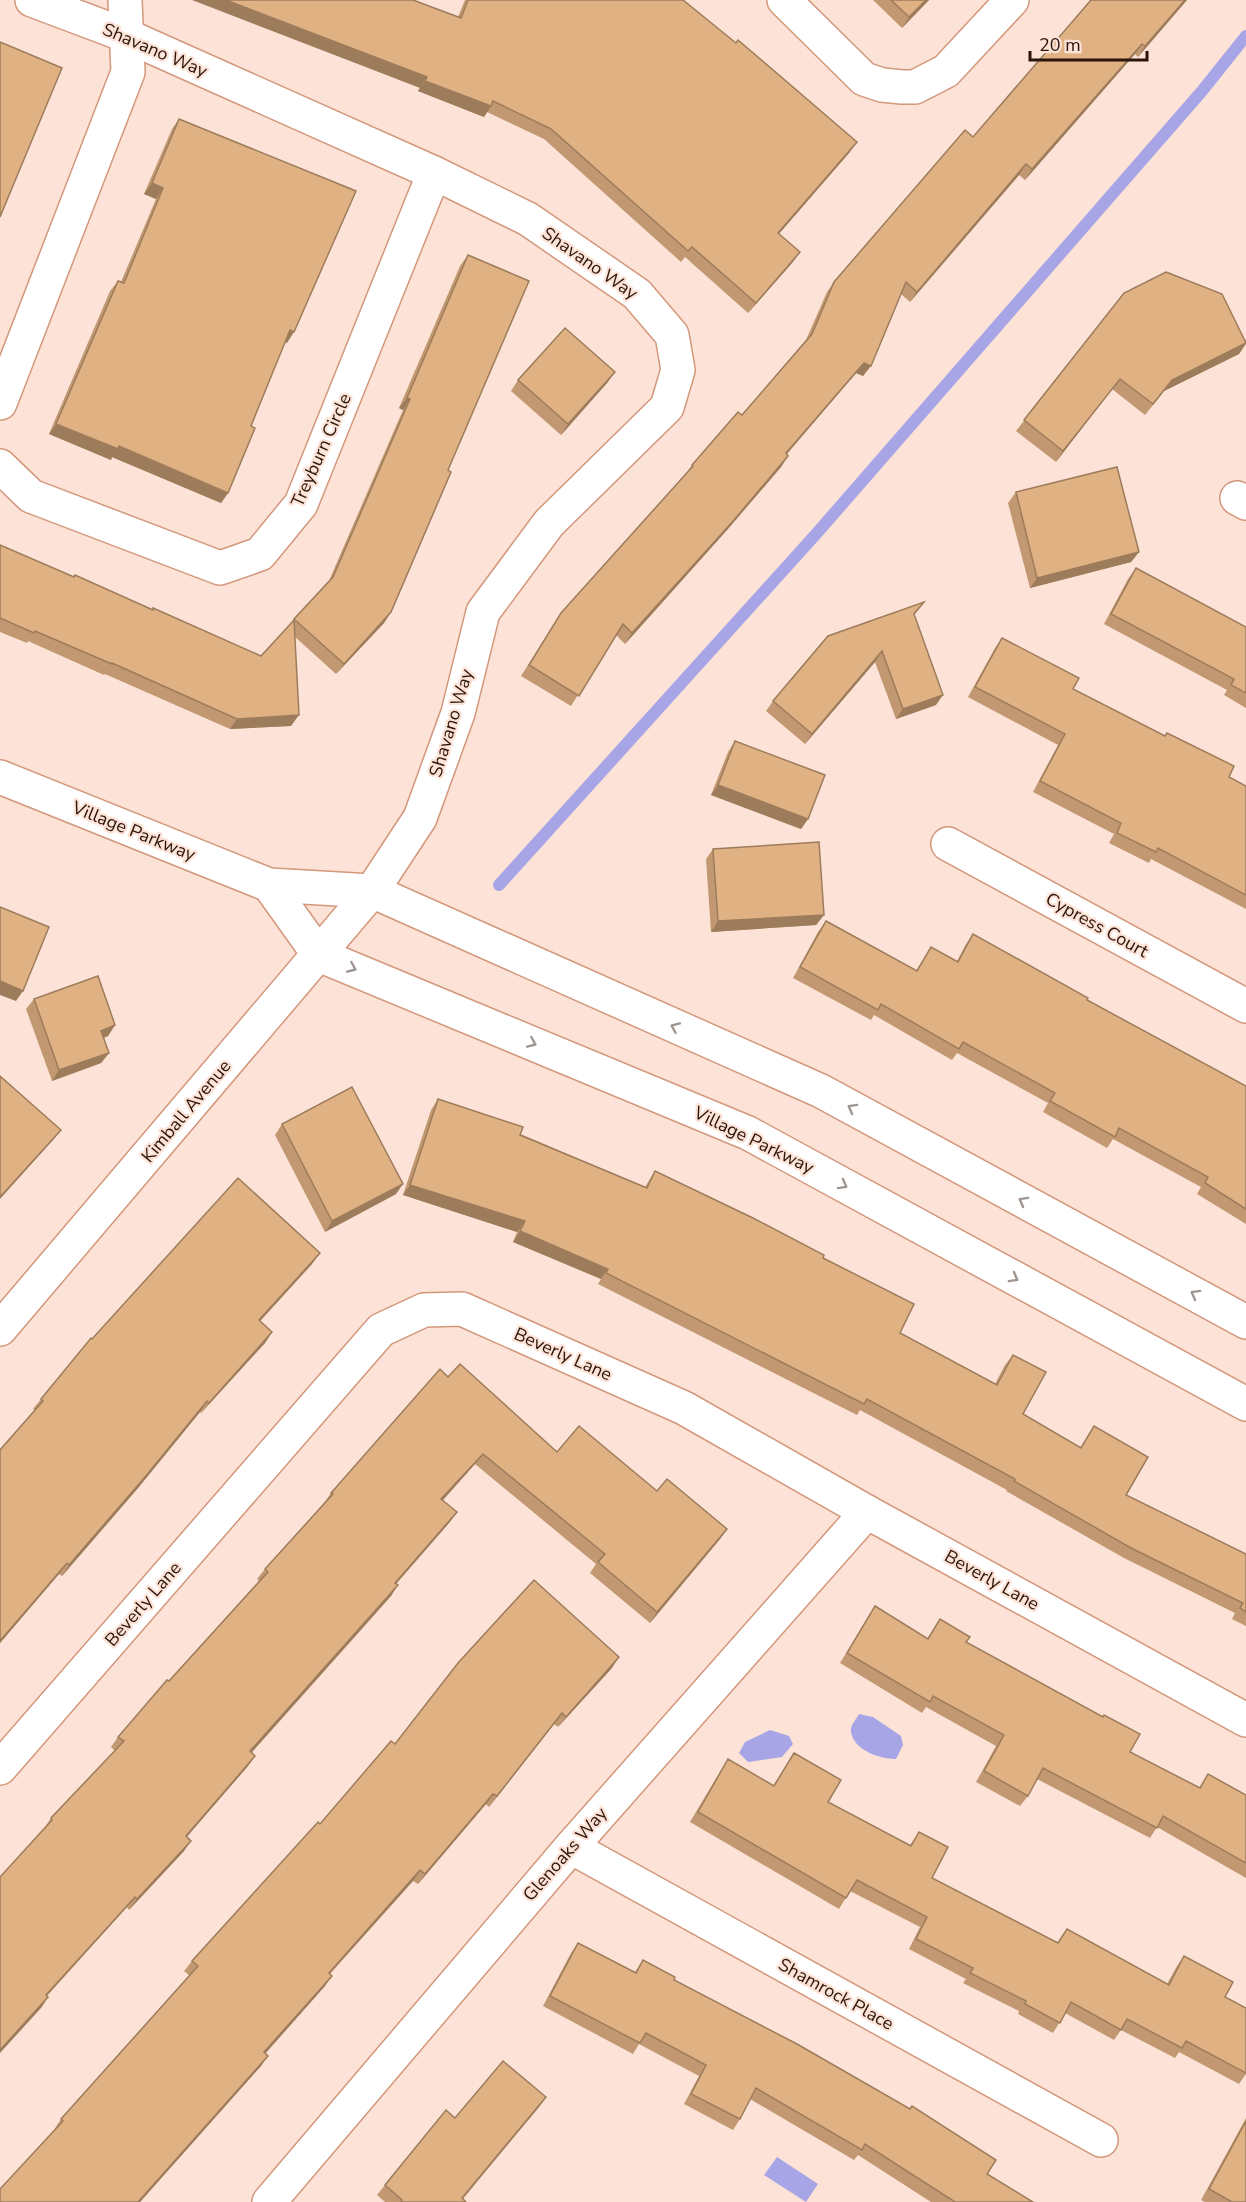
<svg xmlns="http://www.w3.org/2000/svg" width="1246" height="2202" font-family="'Nunito Sans',sans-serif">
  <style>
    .water { fill: #a7a5e6 }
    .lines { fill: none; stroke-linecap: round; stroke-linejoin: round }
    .stream { stroke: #a7a5e6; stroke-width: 12 }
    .street-casing { stroke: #d3977b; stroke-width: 36 }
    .secondary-casing { stroke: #d3977b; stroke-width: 36 }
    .street { stroke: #fff; stroke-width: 33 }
    .secondary { stroke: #fff; stroke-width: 33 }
    .wall { fill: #c19871 }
    .shaded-wall { fill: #9d7c5c }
    .building { fill: #e0b183; stroke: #9d7c5c; stroke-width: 1.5 }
    .oneway { stroke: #a09691 }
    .labels { text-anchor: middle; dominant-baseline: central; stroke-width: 4.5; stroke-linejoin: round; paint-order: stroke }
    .street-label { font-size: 18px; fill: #2b150a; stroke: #fde3d7 }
  </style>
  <rect width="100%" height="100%" fill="#fde3d7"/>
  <!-- water -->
  <g class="water">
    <path d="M 859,1714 L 873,1717 L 901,1736 L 903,1745 L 896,1759 C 881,1759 854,1751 851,1732 C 850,1725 856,1720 859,1714 Z"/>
    <path d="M 770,1730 L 789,1736 L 793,1744 L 782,1757 L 748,1762 L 739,1753 L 745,1742 Z"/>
    <path d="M 777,2157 L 818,2184 L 806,2202 L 764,2175 Z"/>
  </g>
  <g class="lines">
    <!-- stream -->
    <path class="stream" d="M 499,885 L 817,533 L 1202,91 L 1246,36"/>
    <!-- street casing -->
    <g class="street-casing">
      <g id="street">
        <path d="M 784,0 L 864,79 L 882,85 L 902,87 L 915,87 L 946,71 L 1012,0"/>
        <path d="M 0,403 L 128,72 L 125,0"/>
        <path d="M 0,466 L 31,496 L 220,568 L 260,554 L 301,504 L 434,173"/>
        <path d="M 1237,498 L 1246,503"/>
        <path d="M 948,844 L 1246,1006"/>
        <path d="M 0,1329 L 372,891 L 420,818 L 458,713 L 483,612 L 549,523 L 667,407 L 678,370 L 672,335 L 637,294 L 528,219 L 434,173 L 125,35 L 32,0"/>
        <path d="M 0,1768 L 381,1330 L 424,1310 L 462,1309 L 684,1408 L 867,1512 L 1246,1720"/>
        <path d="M 571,1847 L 1101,2140"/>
        <path d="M 269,2202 L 571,1847 L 867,1512"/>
      </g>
    </g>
    <!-- secondary casing -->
    <g class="secondary-casing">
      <g id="secondary">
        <path d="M 0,777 L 269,885 L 372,891 L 821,1091 L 1246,1322"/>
        <path d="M 269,885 L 319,955 L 748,1133 L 1246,1404"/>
      </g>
    </g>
    <!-- street -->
    <use href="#street" class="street"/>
    <!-- secondary -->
    <use href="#secondary" class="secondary"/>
  </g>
  <!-- wall -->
  <g class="wall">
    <path d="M 465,0 L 683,0 L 857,142 L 849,153 L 779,234 L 800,252 L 792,263 L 748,313 L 685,257 L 681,262 L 544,139 L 487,112 L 484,117 L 418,91 L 458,17 Z"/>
    <path d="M 873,0 L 929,0 L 902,28 Z"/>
    <path d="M 1187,0 L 1138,57 L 1135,54 L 1025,180 L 1019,175 L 910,302 L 901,294 L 863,376 L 856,373 L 787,454 L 788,456 L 781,467 L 727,530 L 625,644 L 616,635 L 571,706 L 521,676 L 561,613 L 685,475 L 692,465 L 742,415 L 806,340 L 827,292 L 834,282 L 973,137 Z"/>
    <path d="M 179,119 L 287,343 L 285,342 L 251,426 L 228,493 L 221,503 L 112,457 L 111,460 L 49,434 L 110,291 L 118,281 L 121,282 L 156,199 L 144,194 L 172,129 Z"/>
    <path d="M 468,255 L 448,470 L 391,612 L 384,623 L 336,674 L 294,636 L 291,726 L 230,729 L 105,674 L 104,675 L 28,641 L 27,643 L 0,632 L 0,545 L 74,577 L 261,656 L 328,583 L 403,410 L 399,408 L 460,266 Z"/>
    <path d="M 1124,293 L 1246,344 L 1239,354 L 1164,391 L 1145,415 L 1112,389 L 1056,462 L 1016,431 Z"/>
    <path d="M 615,372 L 607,383 L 561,435 L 511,391 L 518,380 Z"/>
    <path d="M 1016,492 L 1139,552 L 1131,562 L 1030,588 L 1008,503 Z"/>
    <path d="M 1136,568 L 1246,627 L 1246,708 L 1224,695 L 1227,690 L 1104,624 L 1128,579 Z"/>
    <path d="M 914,615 L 936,705 L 896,719 L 875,662 L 805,744 L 766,711 L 773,701 Z"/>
    <path d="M 1002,638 L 1073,689 L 1164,736 L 1167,733 L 1229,777 L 1246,786 L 1246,909 L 1151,859 L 1149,863 L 1109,843 L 1114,834 L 1033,792 L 1058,745 L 968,697 L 995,648 Z"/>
    <path d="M 735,741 L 808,819 L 801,829 L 711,795 L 728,752 Z"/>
    <path d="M 713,849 L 824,915 L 816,925 L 711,932 L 706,859 Z"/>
    <path d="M 826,921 L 916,971 L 931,947 L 957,961 L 966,944 L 973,934 L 1087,1000 L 1246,1086 L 1246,1224 L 1197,1194 L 1201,1187 L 1113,1139 L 1107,1148 L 1043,1112 L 1048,1103 L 957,1053 L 952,1060 L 874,1015 L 871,1020 L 793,978 L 818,932 Z"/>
    <path d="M 34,999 L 115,1025 L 108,1036 L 104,1038 L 109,1053 L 101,1063 L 52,1081 L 26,1009 Z"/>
    <path d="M 438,1099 L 645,1187 L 655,1171 L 823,1258 L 900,1333 L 995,1384 L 1005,1365 L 1013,1355 L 1023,1414 L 1080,1448 L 1094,1426 L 1126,1495 L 1246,1554 L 1246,1626 L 1232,1619 L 1235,1613 L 1124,1558 L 1006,1491 L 1007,1490 L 860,1410 L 857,1415 L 598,1284 L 601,1279 L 513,1242 L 517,1232 L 403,1195 L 431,1110 Z"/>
    <path d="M 282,1124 L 396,1194 L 325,1232 L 275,1135 Z"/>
    <path d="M 312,1264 L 260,1321 L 272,1332 L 265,1343 L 201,1413 L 200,1412 L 138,1488 L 62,1576 L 59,1574 L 0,1643 L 0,1450 L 35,1410 L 33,1409 L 41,1399 L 92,1339 Z"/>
    <path d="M 448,1377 L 557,1452 L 657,1491 L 727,1529 L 720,1539 L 650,1623 L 590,1573 L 596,1564 L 475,1464 L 443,1500 L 457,1512 L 449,1523 L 396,1584 L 391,1596 L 252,1752 L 255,1756 L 248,1766 L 187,1836 L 184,1851 L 129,1910 L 127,1907 L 47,1996 L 48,1997 L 41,2008 L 44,1829 L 51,1818 L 115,1751 L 111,1747 L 118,1737 L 259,1581 L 257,1579 L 265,1569 L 324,1503 L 331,1493 Z"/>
    <path d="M 875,1606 L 927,1639 L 940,1619 L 966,1642 L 1130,1752 L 1199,1788 L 1208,1774 L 1246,1795 L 1246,1878 L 1157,1827 L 1150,1838 L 1037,1779 L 1028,1796 L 1020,1806 L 976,1782 L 996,1746 L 926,1707 L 922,1713 L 840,1663 Z"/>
    <path d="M 612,1668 L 558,1727 L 554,1724 L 489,1807 L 486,1804 L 418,1884 L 413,1881 L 330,1974 L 325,1986 L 265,2053 L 261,2066 L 140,2202 L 0,2202 L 54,2130 L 61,2119 L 190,1976 L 184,1971 L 192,1961 L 395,1744 Z"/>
    <path d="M 794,1753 L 828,1802 L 910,1845 L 919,1832 L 932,1878 L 1057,1943 L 1067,1929 L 1167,1984 L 1177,1966 L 1184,1956 L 1225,1997 L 1246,2008 L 1246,2074 L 1239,2084 L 1179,2052 L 1175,2058 L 1121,2030 L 1114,2040 L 1065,2013 L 1053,2033 L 1018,2014 L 1019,2011 L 963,1983 L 966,1979 L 909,1949 L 920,1927 L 850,1891 L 839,1909 L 690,1822 L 721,1770 L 728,1759 L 773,1786 Z"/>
    <path d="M 578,1943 L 635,1972 L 643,1960 L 674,1980 L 1033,2202 L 931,2202 L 858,2155 L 854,2160 L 750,2099 L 740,2119 L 733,2130 L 684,2104 L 699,2076 L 639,2044 L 633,2054 L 543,2006 L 571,1953 Z"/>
    <path d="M 546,2097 L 539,2107 L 463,2199 L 466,2202 L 385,2202 L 377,2195 L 385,2185 L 455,2118 Z"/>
    <path d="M 1246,2118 L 1246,2202 L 1205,2202 L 1201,2200 Z"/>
  </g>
  <!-- shaded-wall -->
  <g class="shaded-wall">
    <path d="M 192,0 L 226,0 L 427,77 L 420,88 Z"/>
    <path d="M 926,0 L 929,0 L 902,28 L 909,17 Z"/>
    <path d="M 1185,0 L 1187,0 L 1138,57 L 1145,46 Z"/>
    <path d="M 1142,44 L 1135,54 L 1025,180 L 1032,169 Z"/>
    <path d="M 425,81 L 491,106 L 484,117 L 418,91 Z"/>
    <path d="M 857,142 L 849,153 L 770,244 L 778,233 Z"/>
    <path d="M 1026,164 L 1019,175 L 910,302 L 917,292 Z"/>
    <path d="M 152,183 L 163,188 L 156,199 L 144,194 Z"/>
    <path d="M 800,252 L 792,263 L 748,313 L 756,303 Z"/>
    <path d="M 290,330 L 294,332 L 287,343 L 282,341 Z"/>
    <path d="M 1246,343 L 1239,354 L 1164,391 L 1145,415 L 1172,380 Z"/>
    <path d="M 864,363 L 871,366 L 863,376 L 856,373 L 778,464 L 786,453 Z"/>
    <path d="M 615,372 L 607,383 L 561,435 L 568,424 Z"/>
    <path d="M 1120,379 L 1112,389 L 1056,462 L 1063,451 Z"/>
    <path d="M 407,398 L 410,399 L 403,410 L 399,408 Z"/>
    <path d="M 56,424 L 119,446 L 228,493 L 221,503 L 112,457 L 111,460 L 49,434 Z"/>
    <path d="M 788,456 L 781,467 L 727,530 L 625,644 L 632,633 Z"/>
    <path d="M 1139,552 L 1131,562 L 1030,588 L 1037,578 Z"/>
    <path d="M 391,612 L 384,623 L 336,674 L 344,664 Z"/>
    <path d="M 882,651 L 875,662 L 805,744 L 812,734 Z"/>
    <path d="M 943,695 L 936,705 L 896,719 L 903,709 Z"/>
    <path d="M 299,715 L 291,726 L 230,729 L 237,719 Z"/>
    <path d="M 718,785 L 808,819 L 801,829 L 711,795 Z"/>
    <path d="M 824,915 L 816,925 L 711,932 L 718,921 Z"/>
    <path d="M 0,981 L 23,991 L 16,1001 L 0,995 Z"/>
    <path d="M 115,1025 L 108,1036 L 94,1041 L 101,1031 Z"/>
    <path d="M 109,1053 L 101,1063 L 52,1081 L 59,1070 Z"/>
    <path d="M 61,1130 L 53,1140 L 0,1199 L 0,1197 Z"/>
    <path d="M 403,1184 L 396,1194 L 325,1232 L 332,1221 Z"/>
    <path d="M 410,1185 L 525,1221 L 517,1232 L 403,1195 Z"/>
    <path d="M 520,1231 L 608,1269 L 601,1279 L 513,1242 Z"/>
    <path d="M 320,1253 L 312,1264 L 251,1331 L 259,1320 Z"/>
    <path d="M 272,1332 L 265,1343 L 201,1413 L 209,1403 Z"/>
    <path d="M 207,1401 L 200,1412 L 138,1488 L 62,1576 L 69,1565 Z"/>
    <path d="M 483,1454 L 475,1464 L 434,1510 L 441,1499 Z"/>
    <path d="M 457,1512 L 449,1523 L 388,1593 L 395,1583 Z"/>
    <path d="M 727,1529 L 720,1539 L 650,1623 L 657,1612 Z"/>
    <path d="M 67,1563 L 59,1574 L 0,1643 L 0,1641 Z"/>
    <path d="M 398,1585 L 391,1596 L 243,1762 L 250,1751 Z"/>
    <path d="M 619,1657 L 612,1668 L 558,1727 L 566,1717 Z"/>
    <path d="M 562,1713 L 554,1724 L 489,1807 L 497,1796 Z"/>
    <path d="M 255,1756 L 248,1766 L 179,1846 L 186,1836 Z"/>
    <path d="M 493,1794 L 486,1804 L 418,1884 L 425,1874 Z"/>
    <path d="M 191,1841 L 184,1851 L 129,1910 L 137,1899 Z"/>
    <path d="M 420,1870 L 413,1881 L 321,1983 L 329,1973 Z"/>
    <path d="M 135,1897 L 127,1907 L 38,2005 L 46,1995 Z"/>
    <path d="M 332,1976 L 325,1986 L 257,2063 L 264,2052 Z"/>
    <path d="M 48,1997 L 41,2008 L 0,2053 L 0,2050 Z"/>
    <path d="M 268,2056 L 261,2066 L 140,2202 L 138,2202 Z"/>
    <path d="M 546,2097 L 539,2107 L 459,2202 Z"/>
  </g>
  <!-- building -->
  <g class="building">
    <path d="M 226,0 L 413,0 L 461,18 L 468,0 L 683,0 L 736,43 L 738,40 L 857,142 L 778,233 L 800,252 L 756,303 L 692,247 L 688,251 L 551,129 L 493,101 L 491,106 L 425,81 L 427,77 Z"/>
    <path d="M 891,0 L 926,0 L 909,17 Z"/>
    <path d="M 1091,0 L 1185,0 L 1145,46 L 1142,44 L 1032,169 L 1026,164 L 917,292 L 906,282 L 871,366 L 864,363 L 786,453 L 788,456 L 734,520 L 632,633 L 623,624 L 579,696 L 529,665 L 561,613 L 693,466 L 692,465 L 738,412 L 742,415 L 812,334 L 834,282 L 965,130 L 973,137 Z"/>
    <path d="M 0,42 L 62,68 L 0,217 Z"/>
    <path d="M 179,119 L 356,191 L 294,332 L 290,330 L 251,426 L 255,428 L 228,493 L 119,446 L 118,449 L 56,424 L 118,281 L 124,283 L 163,188 L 152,183 Z"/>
    <path d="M 468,255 L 529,281 L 448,470 L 451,472 L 391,612 L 344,664 L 294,619 L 333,577 L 410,399 L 407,398 Z"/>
    <path d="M 1166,272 L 1222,294 L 1246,343 L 1172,380 L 1153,404 L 1120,379 L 1063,451 L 1024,420 L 1124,293 Z"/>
    <path d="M 565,328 L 615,372 L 568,424 L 518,380 Z"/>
    <path d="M 1117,467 L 1139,552 L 1037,578 L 1016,492 Z"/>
    <path d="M 0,545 L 74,577 L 75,575 L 153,610 L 153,608 L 261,656 L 294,620 L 299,715 L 237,719 L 112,663 L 112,664 L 35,631 L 34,633 L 0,618 Z"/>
    <path d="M 1136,568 L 1246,627 L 1246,693 L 1231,685 L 1234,679 L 1111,614 Z"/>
    <path d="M 924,602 L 914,614 L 943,695 L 903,709 L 882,651 L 812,734 L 773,701 L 828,636 Z"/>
    <path d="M 1002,638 L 1079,678 L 1073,689 L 1165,736 L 1167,733 L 1234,766 L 1229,777 L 1246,786 L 1246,895 L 1158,848 L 1156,852 L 1117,833 L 1121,823 L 1040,781 L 1065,734 L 975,687 Z"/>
    <path d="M 735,741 L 825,775 L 808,819 L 718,785 Z"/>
    <path d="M 819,842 L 824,915 L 718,921 L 713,849 Z"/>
    <path d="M 0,907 L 49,927 L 23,991 L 0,981 Z"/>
    <path d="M 826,921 L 917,971 L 931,947 L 958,962 L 973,934 L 1088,998 L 1087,1000 L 1246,1086 L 1246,1209 L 1205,1183 L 1208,1177 L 1119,1128 L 1115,1137 L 1050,1101 L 1055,1093 L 963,1042 L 959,1049 L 881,1004 L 878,1010 L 800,967 Z"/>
    <path d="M 98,976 L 115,1025 L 101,1031 L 109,1053 L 59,1070 L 34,999 Z"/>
    <path d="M 0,1076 L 61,1130 L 0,1197 Z"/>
    <path d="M 352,1087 L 403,1184 L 332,1221 L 282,1124 Z"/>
    <path d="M 438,1099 L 523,1127 L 520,1135 L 647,1188 L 655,1171 L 753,1218 L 824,1255 L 823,1258 L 914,1304 L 900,1333 L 997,1385 L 1013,1355 L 1046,1372 L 1023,1414 L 1081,1448 L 1094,1426 L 1148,1457 L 1126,1495 L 1246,1554 L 1246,1612 L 1240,1608 L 1243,1603 L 1131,1548 L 1014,1481 L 1015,1479 L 867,1399 L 864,1404 L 606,1273 L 608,1269 L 520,1231 L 525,1221 L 410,1185 Z"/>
    <path d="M 238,1178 L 320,1253 L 259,1320 L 272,1332 L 209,1403 L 207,1401 L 145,1477 L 69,1565 L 67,1563 L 0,1641 L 0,1450 L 43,1401 L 41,1399 L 91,1338 L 92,1339 Z"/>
    <path d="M 460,1364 L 557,1452 L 579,1426 L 657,1491 L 667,1479 L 727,1529 L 657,1612 L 598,1562 L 605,1554 L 483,1454 L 441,1499 L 457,1512 L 395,1583 L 398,1585 L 250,1751 L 255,1756 L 186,1836 L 191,1841 L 137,1899 L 135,1897 L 46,1995 L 48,1997 L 0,2050 L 0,1877 L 52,1820 L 51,1818 L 124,1741 L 118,1737 L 167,1680 L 169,1681 L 268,1572 L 265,1569 L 333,1494 L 331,1493 L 440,1369 L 448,1377 Z"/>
    <path d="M 534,1580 L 619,1657 L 566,1717 L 562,1713 L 497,1796 L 493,1794 L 425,1874 L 420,1870 L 329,1973 L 332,1976 L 264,2052 L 268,2056 L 138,2202 L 0,2202 L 0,2189 L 63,2121 L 61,2119 L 198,1966 L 192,1961 L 318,1822 L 320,1824 L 391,1741 L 395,1744 L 458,1663 Z"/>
    <path d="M 875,1606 L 928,1639 L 940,1619 L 970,1637 L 966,1642 L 1103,1717 L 1104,1715 L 1140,1734 L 1130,1752 L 1200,1788 L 1208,1774 L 1246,1795 L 1246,1863 L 1163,1816 L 1157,1828 L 1043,1768 L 1028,1796 L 984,1771 L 1004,1735 L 933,1696 L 930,1702 L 847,1653 Z"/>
    <path d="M 794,1753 L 841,1780 L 828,1802 L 911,1846 L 919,1832 L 948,1847 L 932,1878 L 1058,1943 L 1067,1929 L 1169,1985 L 1184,1956 L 1233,1982 L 1225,1997 L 1246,2008 L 1246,2073 L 1186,2041 L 1182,2048 L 1127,2019 L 1121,2030 L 1071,2002 L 1060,2023 L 1025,2004 L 1026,2001 L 970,1973 L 973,1968 L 916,1939 L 927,1917 L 857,1880 L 846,1898 L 698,1812 L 728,1759 L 774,1786 Z"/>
    <path d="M 578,1943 L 636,1973 L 643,1960 L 675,1977 L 674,1980 L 797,2044 L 910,2109 L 912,2106 L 996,2160 L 987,2174 L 1033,2202 L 955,2202 L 865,2144 L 862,2150 L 756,2088 L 740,2119 L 691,2094 L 706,2065 L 646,2033 L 640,2043 L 550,1996 Z"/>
    <path d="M 503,2061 L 546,2097 L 462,2198 L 466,2202 L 401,2202 L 402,2200 L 385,2185 L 446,2110 L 455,2118 Z"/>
    <path d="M 1246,2121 L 1246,2202 L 1232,2202 L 1209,2189 Z"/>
  </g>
  <!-- one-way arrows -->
  <defs><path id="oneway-chevron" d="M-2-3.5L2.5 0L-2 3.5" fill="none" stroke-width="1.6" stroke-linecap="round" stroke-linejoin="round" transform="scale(1.5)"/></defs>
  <g class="oneway">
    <use href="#oneway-chevron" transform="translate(352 968) rotate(23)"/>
    <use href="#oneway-chevron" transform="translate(675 1027) rotate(-156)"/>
    <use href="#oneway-chevron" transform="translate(532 1043) rotate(23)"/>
    <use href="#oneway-chevron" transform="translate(852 1108) rotate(-151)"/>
    <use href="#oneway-chevron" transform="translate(843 1185) rotate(29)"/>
    <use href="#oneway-chevron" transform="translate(1023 1201) rotate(-151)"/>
    <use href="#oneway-chevron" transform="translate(1014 1278) rotate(29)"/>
    <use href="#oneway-chevron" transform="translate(1195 1294) rotate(-151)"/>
  </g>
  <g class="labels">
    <!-- street labels -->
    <g class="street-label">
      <text transform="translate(155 50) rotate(23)">Shavano Way</text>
      <text transform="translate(590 263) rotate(35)">Shavano Way</text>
      <text transform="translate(321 450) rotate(-66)">Treyburn Circle</text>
      <text transform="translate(451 723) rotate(-73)">Shavano Way</text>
      <text transform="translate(134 831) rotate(22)">Village Parkway</text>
      <text transform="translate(1097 925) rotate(29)">Cypress Court</text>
      <text transform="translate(186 1111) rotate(-50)">Kimball Avenue</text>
      <text transform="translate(754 1140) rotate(26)">Village Parkway</text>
      <text transform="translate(563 1354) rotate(24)">Beverly Lane</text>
      <text transform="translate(992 1580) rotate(29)">Beverly Lane</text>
      <text transform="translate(143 1604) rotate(-49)">Beverly Lane</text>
      <text transform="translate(565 1854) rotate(-49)">Glenoaks Way</text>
      <text transform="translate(836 1994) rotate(29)">Shamrock Place</text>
    </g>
  </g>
  <!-- scale -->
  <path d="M1030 51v9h117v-9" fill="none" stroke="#2b150a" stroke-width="3"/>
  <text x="1039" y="51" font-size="18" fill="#2b150a" stroke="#fde3d7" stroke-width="4.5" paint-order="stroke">20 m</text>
</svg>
